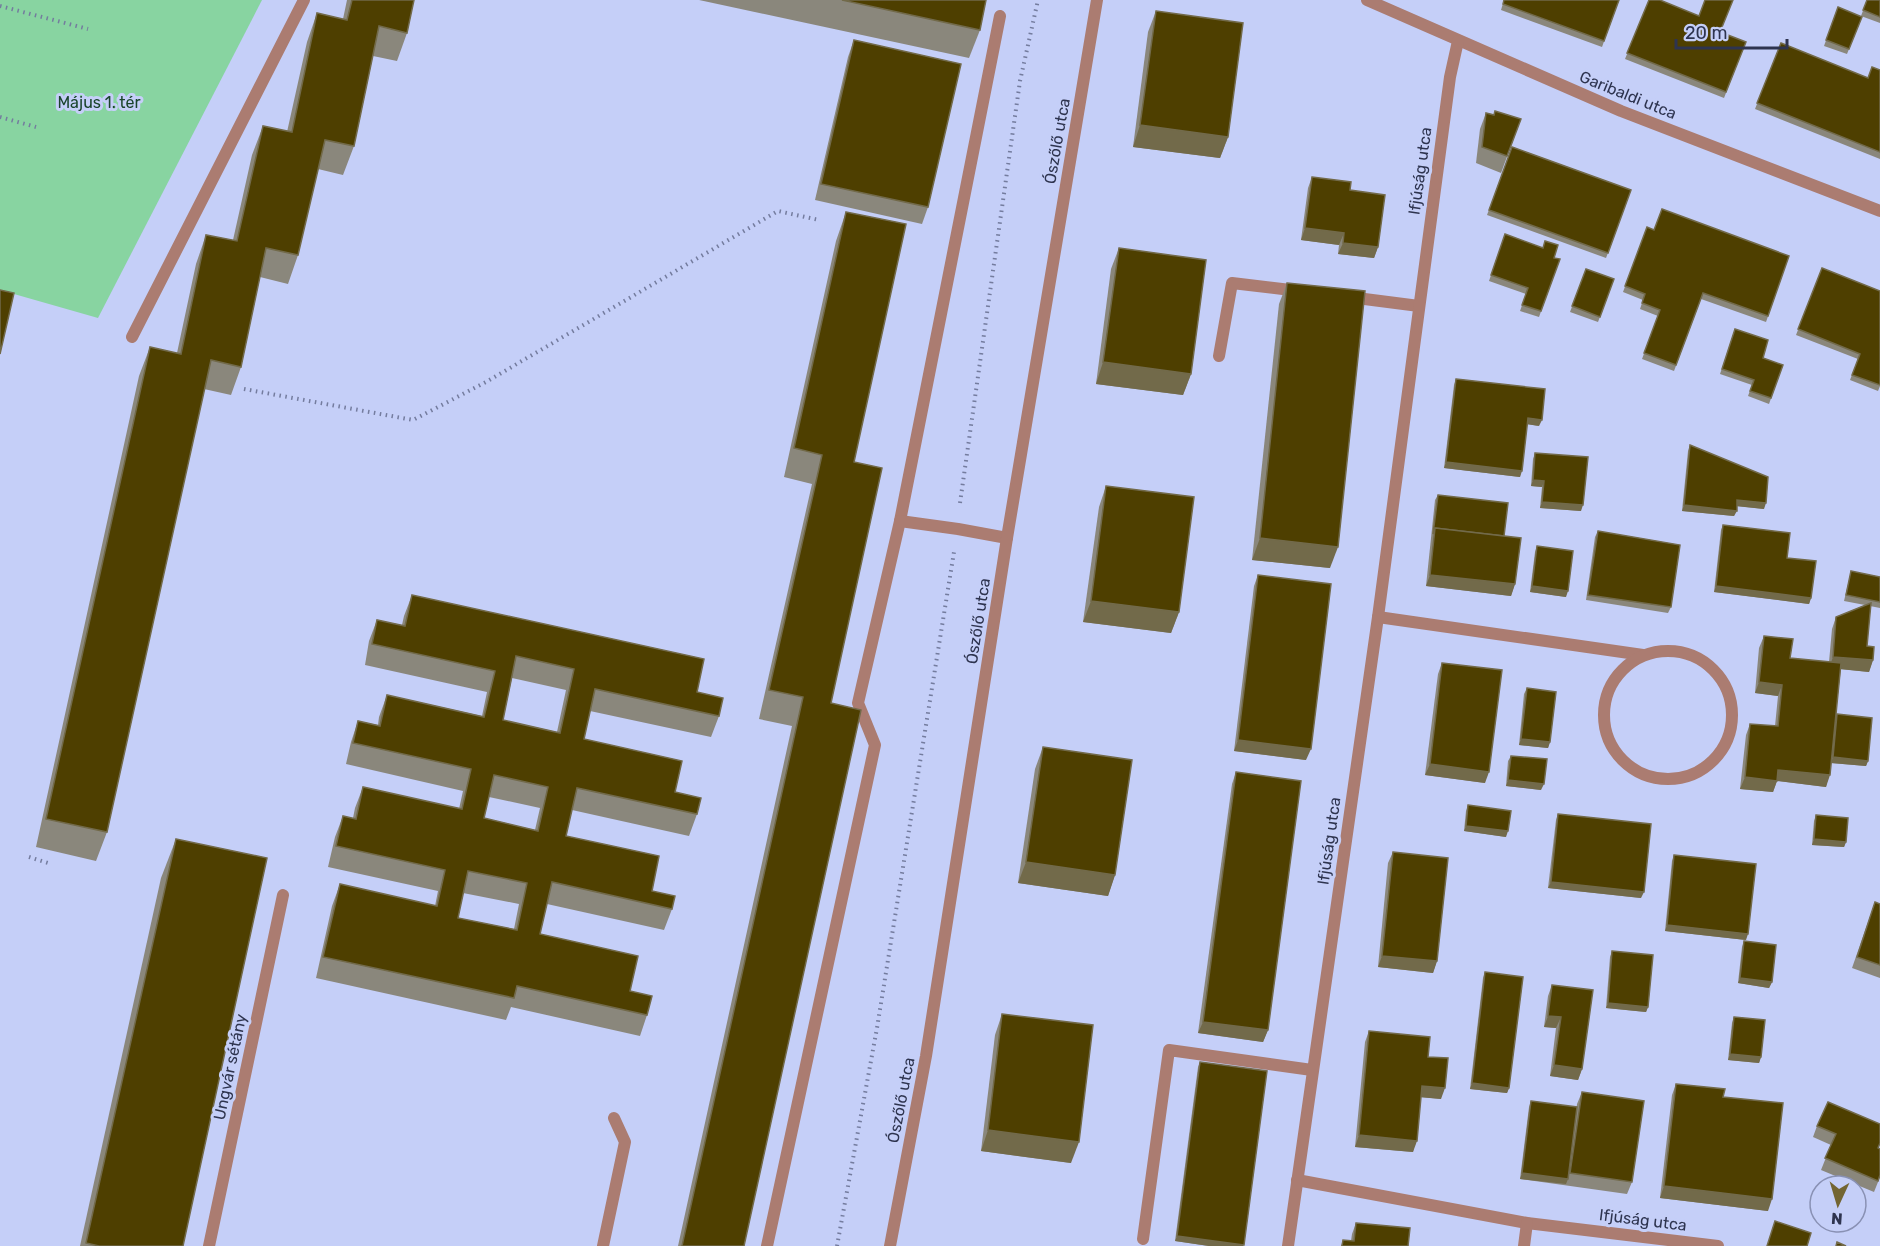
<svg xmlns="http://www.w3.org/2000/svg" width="1880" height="1246" font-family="Rubik,sans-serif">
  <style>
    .green { fill: #88d4a1 }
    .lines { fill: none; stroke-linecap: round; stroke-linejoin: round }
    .path { stroke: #747c9e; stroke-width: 4; stroke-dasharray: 1.5 4.5; stroke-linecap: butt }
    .service { stroke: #ab7c71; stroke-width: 12 }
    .minor { stroke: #ab7c71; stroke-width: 12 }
    .wall { fill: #8a877c; fill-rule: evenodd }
    .shaded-wall { fill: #726a4a }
    .building { fill: #4e3f00; stroke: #726a4a; stroke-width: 1.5; fill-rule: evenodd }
    .labels { text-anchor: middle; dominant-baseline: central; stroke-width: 6; stroke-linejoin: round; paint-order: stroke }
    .street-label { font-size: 16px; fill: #2e344f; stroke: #c5cff8 }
    .park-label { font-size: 16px; fill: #1a442b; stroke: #c5cff8 }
  </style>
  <rect width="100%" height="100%" fill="#c5cff8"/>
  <!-- green -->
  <path class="green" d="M 0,0 L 262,0 L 98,318 L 0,290 Z"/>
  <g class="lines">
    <!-- path -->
    <g class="path">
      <path d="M 0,6 L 88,29"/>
      <path d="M 0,117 L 36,127"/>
      <path d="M 244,389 L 413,420 L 486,382 L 778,211 L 819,220"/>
      <path d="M 960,503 L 1020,81 L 1038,0"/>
      <path d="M 29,857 L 48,863"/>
      <path d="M 837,1246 L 877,1028 L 954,552"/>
    </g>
    <!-- service -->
    <g class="service">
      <path d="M 900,521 L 1000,16"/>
      <path d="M 603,1246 L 625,1142 L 614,1118"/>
      <path d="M 767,1246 L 875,745 L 858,703 L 900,521 L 958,529 L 1007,538"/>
    </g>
    <!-- minor -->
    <g class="minor">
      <path d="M 1367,0 L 1621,111 L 1880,211"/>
      <path d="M 1349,297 L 1419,306"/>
      <path d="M 132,337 L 304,0"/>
      <path d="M 1219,356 L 1232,283 L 1299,291"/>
      <path d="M 1378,617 L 1643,655"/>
      <circle cx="1668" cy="715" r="64"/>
      <path d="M 1297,1180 L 1527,1223 L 1718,1246"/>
      <path d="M 1143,1239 L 1169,1050 L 1312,1070"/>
      <path d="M 209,1246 L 283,895"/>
      <path d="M 890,1246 L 926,1056 L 1007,538 L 1097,0"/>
      <path d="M 1288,1246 L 1378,617 L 1450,77 L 1458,41"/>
      <path d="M 1524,1246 L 1527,1223"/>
    </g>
  </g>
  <!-- wall -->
  <g class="wall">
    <path d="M 347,0 L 414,0 L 407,33 L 397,61 L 373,56 L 354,146 L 343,175 L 318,169 L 298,255 L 288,284 L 260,277 L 241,367 L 231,395 L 204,389 L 107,832 L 96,861 L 36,847 L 139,376 L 150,347 L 177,353 L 196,264 L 206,235 L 233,240 L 252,155 L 263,126 L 287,132 L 307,42 L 317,13 L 343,19 Z"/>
    <path d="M 699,0 L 986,0 L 980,30 L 969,58 Z"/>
    <path d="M 1504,0 L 1619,0 L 1602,47 L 1501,10 Z"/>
    <path d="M 1649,0 L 1720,32 L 1746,42 L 1724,98 L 1625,59 Z"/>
    <path d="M 1867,0 L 1880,0 L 1880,23 L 1861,16 Z"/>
    <path d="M 1838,7 L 1862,17 L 1847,54 L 1824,46 Z"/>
    <path d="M 1156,11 L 1228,137 L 1220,158 L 1133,147 L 1148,32 Z"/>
    <path d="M 854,40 L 928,207 L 922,224 L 815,200 L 848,57 Z"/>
    <path d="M 1781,43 L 1868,78 L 1880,70 L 1880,159 L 1755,109 Z"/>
    <path d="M 1486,113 L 1521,119 L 1501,173 L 1476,163 L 1480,129 Z"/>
    <path d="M 1512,147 L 1631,190 L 1606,258 L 1487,215 Z"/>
    <path d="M 1312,177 L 1350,190 L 1378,247 L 1374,258 L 1338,254 L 1339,245 L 1301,240 L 1308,188 Z"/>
    <path d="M 846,212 L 854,462 L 831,703 L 744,1246 L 678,1246 L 792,726 L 759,719 L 812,484 L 784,477 L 836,241 Z"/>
    <path d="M 1647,227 L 1654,230 L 1789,256 L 1766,322 L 1701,299 L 1674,371 L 1642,359 L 1658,316 L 1640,309 L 1643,300 L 1623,292 Z"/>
    <path d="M 1505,234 L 1554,258 L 1560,259 L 1539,317 L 1520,311 L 1526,294 L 1489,281 Z"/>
    <path d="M 1119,248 L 1191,374 L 1183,395 L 1096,384 L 1111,269 Z"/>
    <path d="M 1822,268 L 1880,386 L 1878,391 L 1850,380 L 1858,359 L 1796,335 Z"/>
    <path d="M 1586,269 L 1614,279 L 1598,322 L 1570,312 Z"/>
    <path d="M 1287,283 L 1330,568 L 1252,560 L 1279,304 Z"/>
    <path d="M 1735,329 L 1763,358 L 1783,365 L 1769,404 L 1748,396 L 1752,385 L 1720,374 Z"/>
    <path d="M 1456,379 L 1539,426 L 1527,424 L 1520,477 L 1444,468 L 1454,385 Z"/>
    <path d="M 1690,445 L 1764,509 L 1737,506 L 1734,516 L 1682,511 L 1688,451 Z"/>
    <path d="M 1535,453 L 1581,511 L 1540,508 L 1542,487 L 1531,486 L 1533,459 Z"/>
    <path d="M 1106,486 L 1179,612 L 1171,633 L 1083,622 L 1099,507 Z"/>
    <path d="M 1438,495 L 1504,536 L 1515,584 L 1511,596 L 1426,586 L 1435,500 Z"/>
    <path d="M 1723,525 L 1787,558 L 1811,598 L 1809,604 L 1714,592 L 1721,530 Z"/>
    <path d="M 1598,531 L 1671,607 L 1668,613 L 1586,600 L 1595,537 Z"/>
    <path d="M 1537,546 L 1566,597 L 1530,592 L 1535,552 Z"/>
    <path d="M 1851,571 L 1880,577 L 1880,608 L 1870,606 L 1867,646 L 1873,660 L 1869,672 L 1841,669 L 1835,719 L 1837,714 L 1868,761 L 1866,766 L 1831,763 L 1826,787 L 1777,781 L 1773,792 L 1740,789 L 1746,735 L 1750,724 L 1775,726 L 1778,696 L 1755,693 L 1759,648 L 1764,636 L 1790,658 L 1829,662 L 1832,629 L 1836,617 L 1865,605 L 1844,601 Z"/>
    <path d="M 1258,575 L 1306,760 L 1234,751 L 1254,586 Z"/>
    <path d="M 412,595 L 697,692 L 719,716 L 711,737 L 590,711 L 584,739 L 675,792 L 697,814 L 689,836 L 572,810 L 566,836 L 652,891 L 672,909 L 664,930 L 547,904 L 540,934 L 630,991 L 647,1015 L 640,1036 L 511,1007 L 506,1020 L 316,978 L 332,906 L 340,884 L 435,906 L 438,891 L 328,867 L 335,837 L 343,816 L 353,818 L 355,808 L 363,787 L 459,809 L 463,791 L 346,764 L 351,742 L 358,721 L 378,725 L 379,717 L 387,695 L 482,716 L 487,692 L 365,665 L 369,641 L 377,620 L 402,625 L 404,616 ZM 512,678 L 566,690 L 557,732 L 503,720 ZM 489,797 L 540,808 L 535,830 L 484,818 ZM 463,893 L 519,904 L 514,929 L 458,918 Z"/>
    <path d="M 1442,663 L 1485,783 L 1425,775 L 1438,674 Z"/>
    <path d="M 1527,688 L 1550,742 L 1548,748 L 1519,745 L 1524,694 Z"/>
    <path d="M 1043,747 L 1115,875 L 1108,896 L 1018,883 L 1035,769 Z"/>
    <path d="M 1511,756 L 1541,790 L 1506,786 L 1508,761 Z"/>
    <path d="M 1236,772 L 1268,1030 L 1263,1042 L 1198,1033 L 1232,784 Z"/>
    <path d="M 1468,805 L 1506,837 L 1464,831 L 1466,811 Z"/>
    <path d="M 1558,814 L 1641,898 L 1548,888 L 1556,820 Z"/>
    <path d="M 1816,815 L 1846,842 L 1844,847 L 1812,845 L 1814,821 Z"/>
    <path d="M 176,839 L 183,1246 L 80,1246 L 161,878 Z"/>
    <path d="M 1393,852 L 1437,961 L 1433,973 L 1378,967 L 1388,863 Z"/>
    <path d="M 1674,855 L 1746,940 L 1665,931 L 1672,861 Z"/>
    <path d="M 1875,902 L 1880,904 L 1880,978 L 1852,968 Z"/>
    <path d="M 1744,941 L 1772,982 L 1769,988 L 1738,983 L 1742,947 Z"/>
    <path d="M 1612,951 L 1648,1007 L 1646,1012 L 1606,1008 L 1610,957 Z"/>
    <path d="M 1485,972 L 1509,1088 L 1507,1093 L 1470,1089 L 1483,978 Z"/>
    <path d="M 1552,985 L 1582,1069 L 1578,1080 L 1550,1076 L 1556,1028 L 1544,1027 L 1548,996 Z"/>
    <path d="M 1002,1014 L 1071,1163 L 981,1151 L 995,1035 Z"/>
    <path d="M 1734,1017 L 1761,1057 L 1759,1063 L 1728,1060 L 1732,1023 Z"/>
    <path d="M 1369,1031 L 1428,1057 L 1441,1099 L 1421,1097 L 1413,1152 L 1355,1147 L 1365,1042 Z"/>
    <path d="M 1200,1062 L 1243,1246 L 1209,1246 L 1175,1241 L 1198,1067 Z"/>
    <path d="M 1676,1084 L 1723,1097 L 1768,1211 L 1660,1198 L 1672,1095 Z"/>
    <path d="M 1582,1092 L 1632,1182 L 1627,1194 L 1520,1179 L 1529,1107 L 1531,1101 L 1576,1114 L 1577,1104 Z"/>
    <path d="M 1817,1126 L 1878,1148 L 1880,1177 L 1874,1192 L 1821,1170 L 1831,1145 L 1813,1137 Z"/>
    <path d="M 1356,1223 L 1408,1246 L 1341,1246 L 1343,1240 L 1351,1241 L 1352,1234 Z"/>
  </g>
  <!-- shaded-wall -->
  <g class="shaded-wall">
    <path d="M 1140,125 L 1228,137 L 1220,158 L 1133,147 Z"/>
    <path d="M 1305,228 L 1344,233 L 1339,245 L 1301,240 Z"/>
    <path d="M 1343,243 L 1378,247 L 1374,258 L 1338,254 Z"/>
    <path d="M 1103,362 L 1191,374 L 1183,395 L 1096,384 Z"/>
    <path d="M 1528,418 L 1542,420 L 1539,426 L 1526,424 Z"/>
    <path d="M 1446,462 L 1522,471 L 1520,477 L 1444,468 Z"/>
    <path d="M 1533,480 L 1544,481 L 1542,487 L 1531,486 Z"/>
    <path d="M 1737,500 L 1766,503 L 1764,509 L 1735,506 Z"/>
    <path d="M 1542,502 L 1583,505 L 1581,511 L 1540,508 Z"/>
    <path d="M 1684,505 L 1737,511 L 1734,516 L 1682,511 Z"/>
    <path d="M 1260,538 L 1338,547 L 1330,568 L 1252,560 Z"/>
    <path d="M 1430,575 L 1515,584 L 1511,596 L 1426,586 Z"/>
    <path d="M 1532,586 L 1568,591 L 1566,597 L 1530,592 Z"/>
    <path d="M 1716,586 L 1811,598 L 1809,604 L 1714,592 Z"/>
    <path d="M 1091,601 L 1179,612 L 1171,633 L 1083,622 Z"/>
    <path d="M 1833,657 L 1873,660 L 1869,672 L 1829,668 Z"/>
    <path d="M 1759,682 L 1782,685 L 1778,696 L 1755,693 Z"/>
    <path d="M 1521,739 L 1550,742 L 1548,748 L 1519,745 Z"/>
    <path d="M 1238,740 L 1311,749 L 1306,760 L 1234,751 Z"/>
    <path d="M 1833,757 L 1868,761 L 1866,766 L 1831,763 Z"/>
    <path d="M 1430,764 L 1489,772 L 1485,783 L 1425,775 Z"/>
    <path d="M 1778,770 L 1830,775 L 1826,787 L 1777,781 L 1773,792 L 1740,789 L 1745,777 Z"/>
    <path d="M 1508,780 L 1544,784 L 1541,790 L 1506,786 Z"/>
    <path d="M 1466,826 L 1508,831 L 1506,837 L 1464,831 Z"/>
    <path d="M 1814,839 L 1846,842 L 1844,847 L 1812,845 Z"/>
    <path d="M 1026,862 L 1115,875 L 1108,896 L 1018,883 Z"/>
    <path d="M 1551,882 L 1644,892 L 1641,898 L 1548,888 Z"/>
    <path d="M 1667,925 L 1748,934 L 1746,940 L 1665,931 Z"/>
    <path d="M 1382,956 L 1437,961 L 1433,973 L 1378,967 Z"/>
    <path d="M 1740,978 L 1772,982 L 1769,988 L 1738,983 Z"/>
    <path d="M 1608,1003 L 1648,1007 L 1646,1012 L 1606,1008 Z"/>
    <path d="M 1548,1016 L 1561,1017 L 1556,1028 L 1544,1027 Z"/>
    <path d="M 1203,1022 L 1268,1030 L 1263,1042 L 1198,1033 Z"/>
    <path d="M 1730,1054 L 1761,1057 L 1759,1063 L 1728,1060 Z"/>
    <path d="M 1554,1065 L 1582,1069 L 1578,1080 L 1550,1076 Z"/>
    <path d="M 1472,1083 L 1509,1088 L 1507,1093 L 1470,1089 Z"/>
    <path d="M 1422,1086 L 1445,1088 L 1441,1099 L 1418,1097 Z"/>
    <path d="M 988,1130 L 1079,1142 L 1071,1163 L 981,1151 Z"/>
    <path d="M 1359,1135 L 1417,1141 L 1413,1152 L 1355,1147 Z"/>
    <path d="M 1522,1173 L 1568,1179 L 1566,1184 L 1520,1179 Z"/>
    <path d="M 1664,1186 L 1772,1199 L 1768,1211 L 1660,1198 Z"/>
    <path d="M 1177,1236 L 1244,1245 L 1243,1246 L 1209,1246 L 1175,1241 Z"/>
  </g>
  <!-- building -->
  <g class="building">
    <path d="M 352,0 L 414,0 L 407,33 L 379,26 L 354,146 L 325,140 L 298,255 L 266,248 L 241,367 L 211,360 L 107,832 L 46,819 L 150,347 L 181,354 L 206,235 L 237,241 L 263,126 L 292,132 L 317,13 L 347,20 Z"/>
    <path d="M 842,0 L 986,0 L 980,30 Z"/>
    <path d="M 1504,0 L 1619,0 L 1604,41 L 1503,4 Z"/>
    <path d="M 1649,0 L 1660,0 L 1699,16 L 1705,0 L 1733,0 L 1720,32 L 1746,42 L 1726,92 L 1627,53 Z"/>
    <path d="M 1867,0 L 1880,0 L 1880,17 L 1863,10 Z"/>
    <path d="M 1838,7 L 1862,17 L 1849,49 L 1826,40 Z"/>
    <path d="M 1156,11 L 1243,23 L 1228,137 L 1140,125 Z"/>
    <path d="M 854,40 L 961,64 L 928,207 L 821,184 Z"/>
    <path d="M 1781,43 L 1868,78 L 1872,67 L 1880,70 L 1880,152 L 1757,103 Z"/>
    <path d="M 1495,111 L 1521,119 L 1507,156 L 1482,147 L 1486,113 L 1494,115 Z"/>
    <path d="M 1512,147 L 1631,190 L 1608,253 L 1489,210 Z"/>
    <path d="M 1312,177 L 1351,182 L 1350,190 L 1385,195 L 1378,247 L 1343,243 L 1344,233 L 1305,228 Z"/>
    <path d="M 1662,209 L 1789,256 L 1768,316 L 1703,293 L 1676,365 L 1644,353 L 1660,310 L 1642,303 L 1645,294 L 1625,286 L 1647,227 L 1654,230 Z"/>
    <path d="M 846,212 L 906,224 L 854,462 L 882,468 L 831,703 L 861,710 L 744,1246 L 682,1246 L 803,697 L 769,690 L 822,455 L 794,448 Z"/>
    <path d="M 1505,234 L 1543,248 L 1545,241 L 1558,245 L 1554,258 L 1560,259 L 1541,311 L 1522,305 L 1528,288 L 1491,275 Z"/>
    <path d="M 1119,248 L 1206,260 L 1191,374 L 1103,362 Z"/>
    <path d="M 1822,268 L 1880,291 L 1880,385 L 1852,375 L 1860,354 L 1798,329 Z"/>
    <path d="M 1586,269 L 1614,279 L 1600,317 L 1572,306 Z"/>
    <path d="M 1287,283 L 1365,291 L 1338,547 L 1260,538 Z"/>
    <path d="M 0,290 L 14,293 L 0,354 Z"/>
    <path d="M 1735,329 L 1768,340 L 1763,358 L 1783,365 L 1771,398 L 1750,391 L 1754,380 L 1722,369 Z"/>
    <path d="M 1456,379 L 1545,389 L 1542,420 L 1528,418 L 1522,471 L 1446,462 Z"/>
    <path d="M 1690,445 L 1768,477 L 1766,503 L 1737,500 L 1737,511 L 1684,505 Z"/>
    <path d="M 1535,453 L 1588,457 L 1583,505 L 1542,502 L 1544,481 L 1533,480 Z"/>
    <path d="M 1106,486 L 1194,497 L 1179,612 L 1091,601 Z"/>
    <path d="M 1438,495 L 1508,503 L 1504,536 L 1435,528 L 1433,534 Z"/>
    <path d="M 1723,525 L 1790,533 L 1787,558 L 1816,561 L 1811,598 L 1716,586 Z"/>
    <path d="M 1435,528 L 1521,538 L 1515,584 L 1430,575 Z"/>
    <path d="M 1598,531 L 1680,545 L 1671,607 L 1588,595 Z"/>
    <path d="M 1537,546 L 1573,551 L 1568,591 L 1532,586 Z"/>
    <path d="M 1851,571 L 1880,577 L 1880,602 L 1846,595 Z"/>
    <path d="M 1258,575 L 1331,584 L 1311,749 L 1238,740 Z"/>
    <path d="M 412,595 L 704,659 L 697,692 L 723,698 L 719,716 L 595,689 L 584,739 L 682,761 L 675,792 L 701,798 L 697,814 L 577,788 L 566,836 L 659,856 L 652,891 L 675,896 L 672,909 L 552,882 L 540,934 L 638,956 L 630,991 L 652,996 L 647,1015 L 517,986 L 514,998 L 323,957 L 340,884 L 437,906 L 445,870 L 336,846 L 343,816 L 356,819 L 363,787 L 462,809 L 471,769 L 353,743 L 358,721 L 380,726 L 387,695 L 484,717 L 495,671 L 372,644 L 377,620 L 405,626 ZM 516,656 L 574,669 L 560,733 L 503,720 ZM 494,775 L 548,787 L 538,831 L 484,818 ZM 468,871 L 527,883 L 517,930 L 458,918 Z"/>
    <path d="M 1871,603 L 1867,646 L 1874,647 L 1873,660 L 1833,657 L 1836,617 Z"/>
    <path d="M 1764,636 L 1793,639 L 1790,658 L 1841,663 L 1830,775 L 1778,770 L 1777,781 L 1745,777 L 1750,724 L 1778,726 L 1782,685 L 1759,682 Z"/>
    <path d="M 1442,663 L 1502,670 L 1489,772 L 1430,764 Z"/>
    <path d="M 1527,688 L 1556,692 L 1550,742 L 1521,739 Z"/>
    <path d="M 1837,714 L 1872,718 L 1868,761 L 1833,757 Z"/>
    <path d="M 1043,747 L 1132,760 L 1115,875 L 1026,862 Z"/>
    <path d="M 1511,756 L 1547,759 L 1544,784 L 1508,780 Z"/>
    <path d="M 1236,772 L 1301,781 L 1268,1030 L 1203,1022 Z"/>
    <path d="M 1468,805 L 1511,811 L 1508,831 L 1466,826 Z"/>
    <path d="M 1558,814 L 1651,824 L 1644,892 L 1551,882 Z"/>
    <path d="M 1816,815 L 1848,818 L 1846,842 L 1814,839 Z"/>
    <path d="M 176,839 L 267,858 L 183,1246 L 99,1246 L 86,1243 Z"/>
    <path d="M 1393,852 L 1448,858 L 1437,961 L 1382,956 Z"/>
    <path d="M 1674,855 L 1756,864 L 1748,934 L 1667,925 Z"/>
    <path d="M 1875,902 L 1880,904 L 1880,965 L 1857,957 Z"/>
    <path d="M 1744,941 L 1776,945 L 1772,982 L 1740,978 Z"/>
    <path d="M 1612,951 L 1653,955 L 1648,1007 L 1608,1003 Z"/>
    <path d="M 1485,972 L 1523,977 L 1509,1088 L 1472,1083 Z"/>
    <path d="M 1552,985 L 1593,990 L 1582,1069 L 1554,1065 L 1561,1017 L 1548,1016 Z"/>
    <path d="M 1002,1014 L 1093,1025 L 1079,1142 L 988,1130 Z"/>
    <path d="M 1734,1017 L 1765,1020 L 1761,1057 L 1730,1054 Z"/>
    <path d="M 1369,1031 L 1430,1037 L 1428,1057 L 1448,1058 L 1445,1088 L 1422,1086 L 1417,1141 L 1359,1135 Z"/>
    <path d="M 1200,1062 L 1267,1071 L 1244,1245 L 1177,1236 Z"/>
    <path d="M 1676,1084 L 1725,1089 L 1723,1097 L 1783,1103 L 1772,1199 L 1664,1186 Z"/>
    <path d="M 1582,1092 L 1644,1101 L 1632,1182 L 1570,1173 Z"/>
    <path d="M 1531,1101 L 1577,1107 L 1568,1179 L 1522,1173 Z"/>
    <path d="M 1828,1102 L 1880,1124 L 1880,1143 L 1878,1148 L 1880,1149 L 1880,1175 L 1878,1181 L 1825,1158 L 1836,1134 L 1817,1126 Z"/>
    <path d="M 1775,1221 L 1811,1233 L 1807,1246 L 1767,1246 Z"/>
    <path d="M 1356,1223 L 1410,1228 L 1408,1246 L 1342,1246 L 1343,1240 L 1354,1241 Z"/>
    <path d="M 1837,1242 L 1846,1246 L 1836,1246 Z"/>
  </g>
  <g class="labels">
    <!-- street labels -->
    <g class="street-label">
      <text transform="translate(1628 95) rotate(22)">Garibaldi utca</text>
      <text transform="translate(1057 141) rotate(-80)">Ószőlő utca</text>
      <text transform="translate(1420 171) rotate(-82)">Ifjúság utca</text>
      <text transform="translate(978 621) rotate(-81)">Ószőlő utca</text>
      <text transform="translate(1329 841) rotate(-82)">Ifjúság utca</text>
      <text transform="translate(230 1067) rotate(-78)">Ungvár sétány</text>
      <text transform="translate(901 1100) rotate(-79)">Ószőlő utca</text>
      <text transform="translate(1643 1220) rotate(7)">Ifjúság utca</text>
    </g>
    <!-- park labels -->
    <g class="park-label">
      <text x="99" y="102">Május 1. tér</text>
    </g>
  </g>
  <!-- north arrow -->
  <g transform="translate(1838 1204) rotate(184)"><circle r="28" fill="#c5cff8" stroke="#8991b4" stroke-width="1.5"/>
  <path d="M0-4.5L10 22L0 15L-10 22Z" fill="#736532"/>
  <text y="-9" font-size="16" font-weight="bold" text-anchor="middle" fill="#2e344f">N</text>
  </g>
  <!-- scale -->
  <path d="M1676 39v9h111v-9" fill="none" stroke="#2e344f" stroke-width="3"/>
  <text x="1685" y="39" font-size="18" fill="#2e344f" stroke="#c5cff8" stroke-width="4.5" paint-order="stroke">20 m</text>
</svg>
